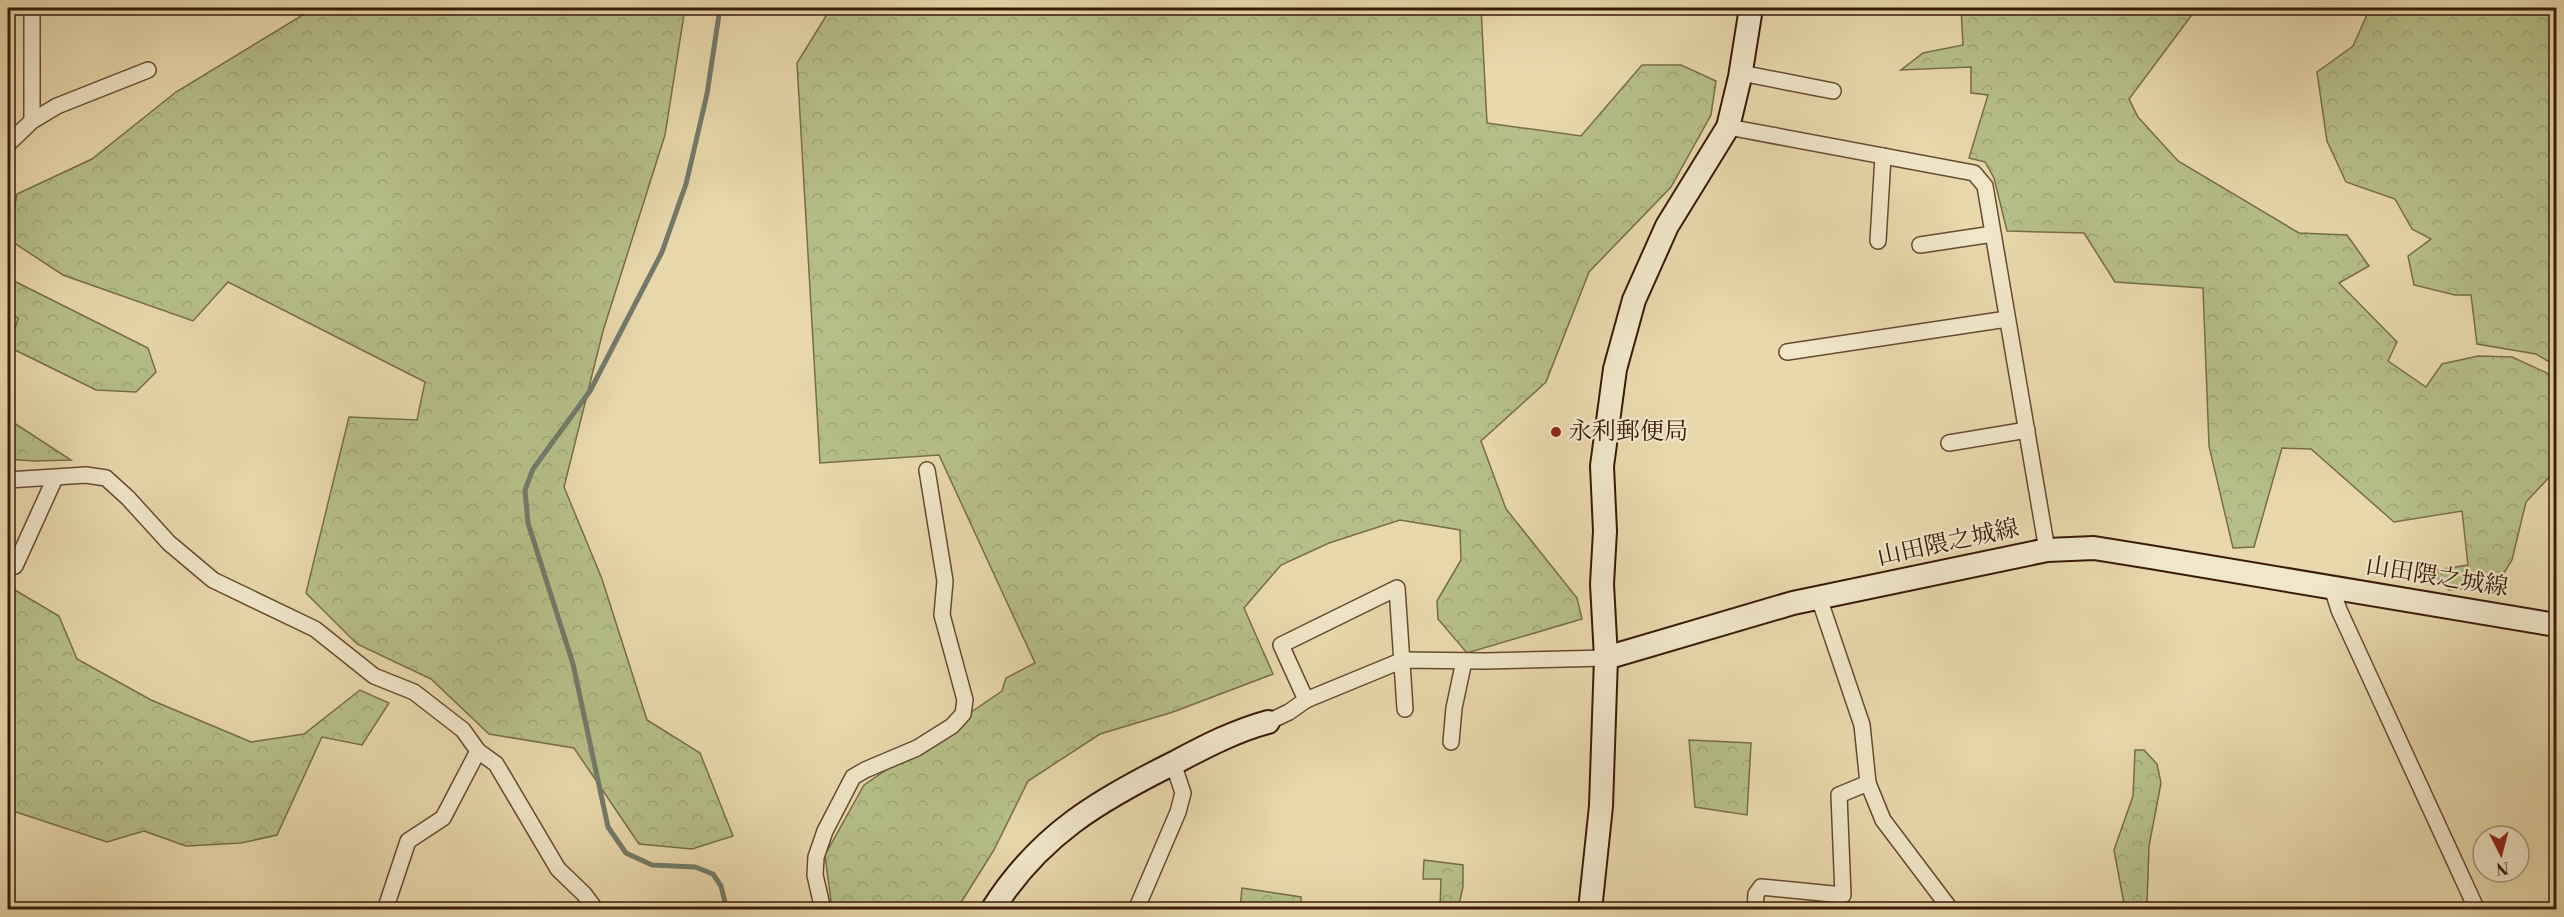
<svg xmlns="http://www.w3.org/2000/svg" width="2564" height="917" font-family="'Libre Bodoni','Noto Serif JP',serif">
  <style>
    .forest { fill: url(#forest-crowns); stroke: #786c49; stroke-width: 1.5 }
    .lines { fill: none; stroke-linecap: round; stroke-linejoin: round }
    .stream { stroke: #727a69; stroke-width: 5 }
    .street-casing { stroke: #664a32; stroke-width: 18 }
    .secondary-casing { stroke: #3a1a09; stroke-width: 26 }
    .street { stroke: #f0e6c9; stroke-width: 15 }
    .secondary { stroke: #f0e6c9; stroke-width: 22 }
    .poi-dot { fill: #8f2418; stroke: #f0e6c9; stroke-width: 2 }
    .labels { text-anchor: middle; dominant-baseline: central; stroke-width: 4.5; stroke-linejoin: round; paint-order: stroke }
    .poi-label { font-size: 24px; fill: #3a1a09; stroke: #f0e6c9; text-anchor: start }
    .street-label { font-size: 24px; fill: #3a1a09; stroke: #f0e6c9 }
  </style>
  <defs>
    <pattern id="forest-crowns" width="20" height="18" patternUnits="userSpaceOnUse" patternTransform="scale(1.5)"><rect width="20" height="18" fill="#b6bf89"/><path d="M2 6a3 3 0 1 1 6 0M12 15a3 3 0 1 1 6 0" fill="none" stroke="#9da475"/></pattern>
  </defs>
  <rect width="100%" height="100%" fill="#e8d8ac"/>
  <filter id="stains"><feTurbulence type="fractalNoise" baseFrequency=".00333" numOctaves="4"/><feColorMatrix values="0 0 0 0 .2 0 0 0 0 .09 0 0 0 0 .02 0 0 0 .5 -.17"/></filter>
  <radialGradient id="worn" r=".72"><stop offset=".6" stop-color="#630" stop-opacity="0"/><stop offset="1" stop-color="#630" stop-opacity=".3"/></radialGradient>
  <!-- forest -->
  <g class="forest">
    <path d="M 310,8 L 685,8 L 665,135 L 603,331 L 564,487 L 602,579 L 647,720 L 700,753 L 733,836 L 692,849 L 639,844 L 574,748 L 489,734 L 431,679 L 357,644 L 306,593 L 349,417 L 417,420 L 425,382 L 228,282 L 193,321 L 63,275 L 8,239 L 17,194 L 92,159 L 176,92 L 311,10 Z"/>
    <path d="M 831,8 L 1481,8 L 1487,123 L 1581,136 L 1642,65 L 1681,65 L 1716,81 L 1711,115 L 1671,187 L 1589,272 L 1546,382 L 1481,441 L 1506,509 L 1577,598 L 1582,619 L 1467,653 L 1438,619 L 1437,601 L 1461,560 L 1460,530 L 1400,520 L 1329,543 L 1281,565 L 1244,608 L 1273,674 L 1173,712 L 1100,734 L 1028,781 L 994,850 L 957,909 L 832,909 L 825,855 L 864,785 L 1002,691 L 1006,678 L 1035,663 L 939,455 L 820,463 L 797,63 Z"/>
    <path d="M 1961,8 L 2197,8 L 2129,99 L 2138,117 L 2178,161 L 2299,233 L 2347,235 L 2369,266 L 2339,283 L 2397,342 L 2388,361 L 2426,387 L 2442,364 L 2478,356 L 2512,357 L 2547,373 L 2556,389 L 2556,470 L 2526,502 L 2512,560 L 2496,586 L 2449,590 L 2430,571 L 2468,565 L 2462,511 L 2394,522 L 2311,449 L 2282,448 L 2254,547 L 2233,548 L 2209,446 L 2203,288 L 2115,282 L 2084,233 L 2007,231 L 1994,178 L 1985,162 L 1969,158 L 1988,95 L 1971,93 L 1971,67 L 1901,70 L 1923,53 L 1963,45 Z"/>
    <path d="M 2370,8 L 2556,8 L 2556,366 L 2536,354 L 2477,344 L 2471,295 L 2455,295 L 2414,285 L 2408,256 L 2431,239 L 2412,229 L 2395,199 L 2346,182 L 2327,141 L 2317,72 L 2353,46 Z"/>
    <path d="M 8,278 L 148,348 L 156,372 L 136,392 L 96,390 L 9,347 L 18,319 L 8,308 Z"/>
    <path d="M 8,419 L 71,460 L 34,461 L 8,459 Z"/>
    <path d="M 8,586 L 59,616 L 77,659 L 151,700 L 251,742 L 304,734 L 360,690 L 389,703 L 362,745 L 322,737 L 277,835 L 241,843 L 186,846 L 144,831 L 107,842 L 13,811 L 8,815 Z"/>
    <path d="M 1689,740 L 1751,743 L 1747,815 L 1695,807 Z"/>
    <path d="M 2135,750 L 2144,750 L 2157,764 L 2161,783 L 2149,846 L 2147,903 L 2149,909 L 2125,909 L 2114,850 L 2133,796 Z"/>
    <path d="M 1424,860 L 1463,865 L 1463,887 L 1458,909 L 1440,909 L 1441,879 L 1423,879 Z"/>
    <path d="M 1242,888 L 1301,897 L 1301,909 L 1240,909 Z"/>
  </g>
  <g class="lines">
    <!-- stream -->
    <path class="stream" d="M 720,8 L 707,94 L 686,184 L 662,252 L 590,391 L 533,469 L 525,490 L 528,523 L 573,664 L 608,827 L 626,853 L 652,865 L 695,867 L 713,874 L 721,886 L 727,910"/>
    <!-- street casing -->
    <g class="street-casing">
      <g id="street">
        <path d="M 32,11 L 32,121"/>
        <path d="M 1741,73 L 1833,91"/>
        <path d="M 1728,127 L 1974,173 L 1985,186 L 2047,550"/>
        <path d="M 8,144 L 32,121 L 57,106 L 148,70"/>
        <path d="M 1878,241 L 1883,156"/>
        <path d="M 1920,245 L 1993,234"/>
        <path d="M 1787,352 L 2007,319"/>
        <path d="M 1949,443 L 2027,430"/>
        <path d="M 8,480 L 86,475 L 106,478 L 128,498 L 169,543 L 213,580 L 315,629 L 374,676 L 414,692 L 463,730 L 478,751 L 496,764 L 558,869 L 584,894 L 596,910"/>
        <path d="M 15,566 L 55,478"/>
        <path d="M 2332,588 L 2339,610 L 2477,910"/>
        <path d="M 1306,700 L 1281,645 L 1397,588 L 1405,709"/>
        <path d="M 1268,722 L 1289,712 L 1306,700 L 1403,660 L 1485,661 L 1606,658"/>
        <path d="M 1451,742 L 1454,708 L 1464,661"/>
        <path d="M 1868,783 L 1883,820 L 1951,910"/>
        <path d="M 385,910 L 408,841 L 443,818 L 478,751"/>
        <path d="M 823,910 L 815,875 L 816,857 L 825,831 L 853,777 L 865,770 L 917,748 L 952,726 L 963,714 L 965,700 L 942,615 L 945,581 L 927,470"/>
        <path d="M 1136,910 L 1178,812 L 1183,793 L 1173,763"/>
        <path d="M 1755,910 L 1756,894 L 1761,887 L 1843,895 L 1839,795 L 1868,783 L 1862,725 L 1819,598"/>
      </g>
    </g>
    <!-- secondary casing -->
    <g class="secondary-casing">
      <g id="secondary">
        <path d="M 1606,658 L 1793,603 L 2047,550 L 2094,548 L 2150,557 L 2556,625"/>
        <path d="M 992,910 C 1039,835 1099,800 1176,762 C 1206,746 1235,731 1268,722"/>
        <path d="M 1590,910 L 1601,806 L 1606,658 L 1602,584 L 1605,531 L 1602,466 L 1615,369 L 1634,300 L 1667,226 L 1728,127 L 1740,77 L 1751,8"/>
      </g>
    </g>
    <!-- street -->
    <use href="#street" class="street"/>
    <!-- secondary -->
    <use href="#secondary" class="secondary"/>
  </g>
  <!-- markers -->
  <circle class="poi-dot" cx="1556" cy="432" r="6"/>
  <g class="labels">
    <!-- poi labels -->
    <g class="poi-label">
      <text x="1568" y="432">永利郵便局</text>
    </g>
    <!-- street labels -->
    <g class="street-label">
      <text transform="translate(1948 543) rotate(-12)">山田隈之城線</text>
      <text transform="translate(2437 577) rotate(9)">山田隈之城線</text>
    </g>
  </g>
  <!-- margin -->
  <rect width="2564" height="917" fill="none" stroke="#e8d8ac" stroke-width="30"/>
  <rect x="9" y="9" width="2546" height="899" fill="none" stroke="#3a1a09" stroke-width="3"/>
  <rect x="15" y="15" width="2534" height="887" fill="none" stroke="#3a1a09" stroke-width="1.5"/>
  <!-- north arrow -->
  <g transform="translate(2501 854) rotate(174)"><circle r="28" fill="#f0e6c9" stroke="#a7947c" stroke-width="1.5"/>
  <path d="M0-4.5L10 22L0 15L-10 22Z" fill="#8f2418"/>
  <text y="-9" font-size="16" font-weight="bold" text-anchor="middle" fill="#3a1a09">N</text>
  </g>
  <rect width="100%" height="100%" filter="url(#stains)"/>
  <rect width="100%" height="100%" fill="url(#worn)"/>
</svg>
